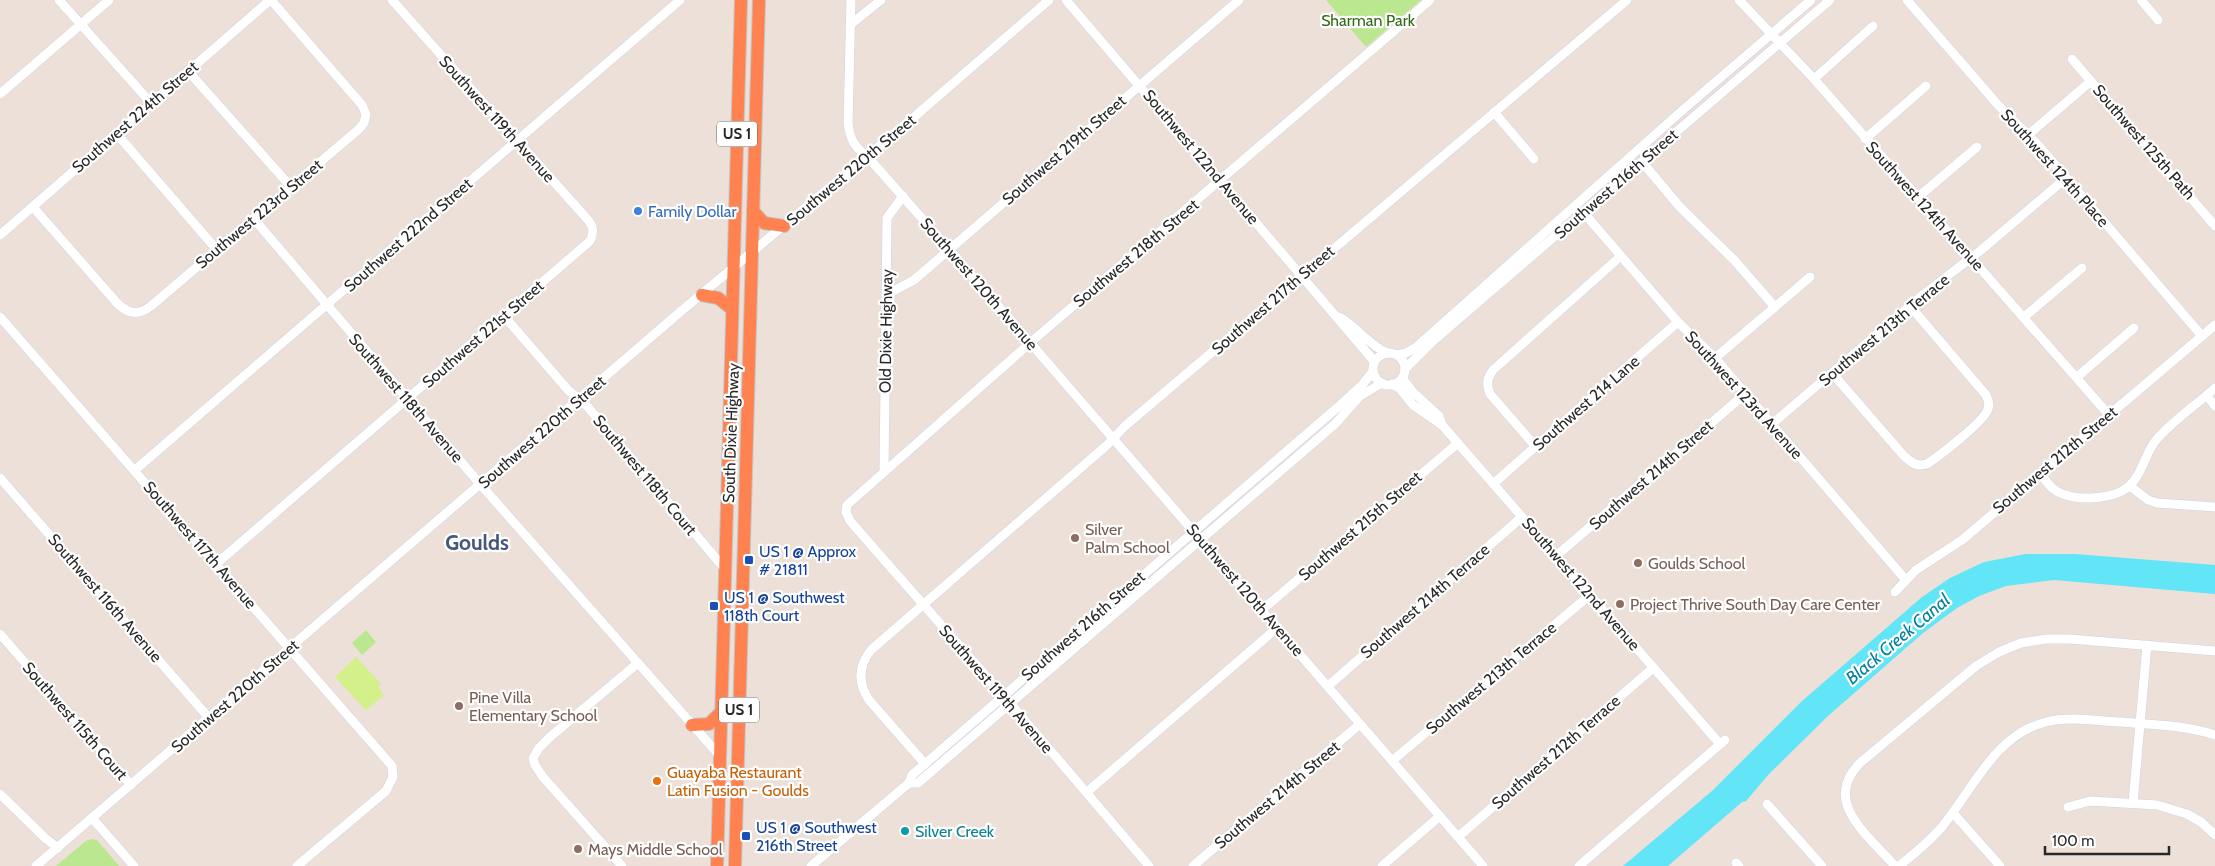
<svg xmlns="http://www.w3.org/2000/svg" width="2215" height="866" font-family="Cabin,sans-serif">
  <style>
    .green { fill: #bae790 }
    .pitch { fill: #d3f08a }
    .water { fill: #62e5f7 }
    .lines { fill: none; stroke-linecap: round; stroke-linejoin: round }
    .minor-casing { stroke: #cdd4e3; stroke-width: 10 }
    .highway-casing { stroke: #c3c3c3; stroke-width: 14 }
    .minor { stroke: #fff; stroke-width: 9 }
    .highway { stroke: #ff8250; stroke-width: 12 }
    .shop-dot { fill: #3f7fe0; stroke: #fff; stroke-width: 2 }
    .education-dot { fill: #8d6e63; stroke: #fff; stroke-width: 2 }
    .transit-dot { fill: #1a4fb4; stroke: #fff; stroke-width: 2 }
    .food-dot { fill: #e8710a; stroke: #fff; stroke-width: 2 }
    .culture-dot { fill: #0f9aa8; stroke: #fff; stroke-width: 2 }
    .labels { text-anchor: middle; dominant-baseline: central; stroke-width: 4.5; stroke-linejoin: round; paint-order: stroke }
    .shield { fill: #fff; stroke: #686868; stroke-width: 1 }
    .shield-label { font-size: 15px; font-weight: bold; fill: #282828 }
    .park-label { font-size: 16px; fill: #326914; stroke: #fff }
    .street-label { font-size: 16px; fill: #282828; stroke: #fff }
    .shop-label { font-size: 16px; fill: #366cbe; stroke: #fff; text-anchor: start }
    .education-label { font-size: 16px; fill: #785e54; stroke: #fff; text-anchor: start }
    .transit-label { font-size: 16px; fill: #164399; stroke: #fff; text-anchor: start }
    .food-label { font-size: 16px; fill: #c56008; stroke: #fff; text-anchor: start }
    .culture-label { font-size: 16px; fill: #0d838f; stroke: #fff; text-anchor: start }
    .water-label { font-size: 18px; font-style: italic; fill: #0381a0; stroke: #fff }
    .district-label { font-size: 21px; font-weight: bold; fill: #45577b; stroke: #fff }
  </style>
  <rect width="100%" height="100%" fill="#ece0d8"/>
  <!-- green -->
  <g class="green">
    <path d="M 1326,0 L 1421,0 L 1366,47 Z"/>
    <path d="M 366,630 L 376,642 L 362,655 L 352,643 Z"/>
    <path d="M 92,839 L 97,840 L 119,866 L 56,866 L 86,841 Z"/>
  </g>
  <!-- pitch -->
  <path class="pitch" d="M 356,657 L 381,684 L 378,687 L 384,695 L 366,710 L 335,677 Z"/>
  <!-- water -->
  <path class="water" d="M 2026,554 L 2075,554 L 2215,565 L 2215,594 L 2054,580 L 2006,586 L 1979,596 L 1957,608 L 1923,633 L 1828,716 L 1769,774 L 1746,801 L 1742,802 L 1668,866 L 1623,866 L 1712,791 L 1801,702 L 1922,597 L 1950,578 L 1984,562 Z"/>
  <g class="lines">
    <!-- minor casing -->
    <g class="minor-casing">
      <g id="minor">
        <path d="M 59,0 L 151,103"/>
        <path d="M 851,0 L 848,123 C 850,139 854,147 867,156 L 949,249 L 1483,866"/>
        <path d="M 1066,0 L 1374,361"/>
        <path d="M 1739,0 L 1814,79 L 2109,415"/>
        <path d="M 1907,0 L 1998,105 L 2039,146 L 2202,336"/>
        <path d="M 2141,0 L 2158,20"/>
        <path d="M 850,25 L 881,0"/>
        <path d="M 2072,59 L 2215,226"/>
        <path d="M 188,71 L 291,187"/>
        <path d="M 1814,79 L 1873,26"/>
        <path d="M 0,94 L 109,0"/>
        <path d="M 1494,112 L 1534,159"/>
        <path d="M 116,133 L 217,250"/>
        <path d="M 2028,135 L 2091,81"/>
        <path d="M 1865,139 L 1926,86"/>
        <path d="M 1642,162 L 1680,207 L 1735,261 L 1775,307 L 1715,358"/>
        <path d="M 1917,198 L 1977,147"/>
        <path d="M 33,207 L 117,303 C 128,314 138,316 151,306 L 359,129 L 364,123 L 366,114 L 362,105 L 271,0"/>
        <path d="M 1583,212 L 1678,322 L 1715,358 L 1905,579"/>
        <path d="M 254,219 L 480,484 L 720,756"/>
        <path d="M 0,235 L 270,0"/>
        <path d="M 886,295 L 914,280 L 1239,0"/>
        <path d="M 1775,307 L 1810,277"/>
        <path d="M 504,316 L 568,390 L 587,406 L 725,569"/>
        <path d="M 0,317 L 392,766 L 393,777 L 386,791 L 297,866"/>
        <path d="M 1339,317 C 1357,326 1368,345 1387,353"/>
        <path d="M 2024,317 L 2082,268"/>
        <circle cx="1389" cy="369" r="16"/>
        <path d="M 1397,355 L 1406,353 L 1415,348 L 1685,108 L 1811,0"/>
        <path d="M 1405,369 L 1434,340 L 1830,0"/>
        <path d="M 1832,373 L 1904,456 C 1912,463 1917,467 1927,464 C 1939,456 1985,421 1988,409 C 1990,404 1988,399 1986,395 L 1910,306"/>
        <path d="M 2077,377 L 2134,328"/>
        <path d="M 1402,378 L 1413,392 L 1439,416 L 1442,425"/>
        <path d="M 1392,384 L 1399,388 L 1413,405 L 1442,425 L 1720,744"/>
        <path d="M 2207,396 L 2215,406"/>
        <path d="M 1772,424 L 1924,294 L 1980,251 L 2066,178"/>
        <path d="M 1536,447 L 1490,394 C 1486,384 1487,379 1493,370 L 1621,256"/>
        <path d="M 135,470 L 680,0"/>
        <path d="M 884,471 L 887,218 L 903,196"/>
        <path d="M 2040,473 C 2045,480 2050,488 2058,492 C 2078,502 2119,500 2133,482 C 2144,469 2146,451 2157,439 C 2174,420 2196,405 2215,388"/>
        <path d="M 0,478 L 209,718"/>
        <path d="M 1493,484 L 1678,322"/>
        <path d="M 2130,486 L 2148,500 L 2157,503 L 2215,507"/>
        <path d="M 1556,556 L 1745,394"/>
        <path d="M 216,564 L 590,241 C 594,233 594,227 588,220 L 392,0"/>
        <path d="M 1895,592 L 1916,570 L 1962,540 L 2215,325"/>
        <path d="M 1263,609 L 1458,443"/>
        <path d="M 0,634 L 131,785"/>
        <path d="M 1328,686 L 1522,517"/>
        <path d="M 1392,761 L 1590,595"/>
        <path d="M 925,764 L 869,700 C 858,683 858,666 871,650 L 1106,446 L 1125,426 L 1627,0"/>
        <path d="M 909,783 L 918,783 L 1335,424 L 1360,396 L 1382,383"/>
        <path d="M 1087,792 L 1278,627"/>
        <path d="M 0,794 L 45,838 L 58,848"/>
        <path d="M 2133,803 L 2147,645"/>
        <path d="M 1767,804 L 1822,866"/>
        <path d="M 2068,807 L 2090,801 L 2157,805 L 2187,814 L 2201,822 L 2215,835"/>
        <path d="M 1953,813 L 2000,866"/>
        <path d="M 92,818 L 134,866"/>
        <path d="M 1458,837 L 1653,668"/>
        <path d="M 1736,863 L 1739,866"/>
        <path d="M 36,866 L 680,312 L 913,118 L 1049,0"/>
        <path d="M 622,866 L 543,777 L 535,765 L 533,758 L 539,748 L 550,737 L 638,663"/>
        <path d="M 811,866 L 909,783 L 912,775 L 1338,407 L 1363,384 L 1373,371"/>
        <path d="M 1149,866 L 1015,709 L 850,521 L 846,512 L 847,505 L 1030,343 L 1430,0"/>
        <path d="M 1193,866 L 1360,724"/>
        <path d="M 1382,866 L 1440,816"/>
        <path d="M 1579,866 L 1725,740"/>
        <path d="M 1895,866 C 1869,836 1821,802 1860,763 L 1976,666 L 1999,652 L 2021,643 L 2046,639 L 2070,639 L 2215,651"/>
        <path d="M 1899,866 C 1914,854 1929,842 1941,828 C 1973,790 1994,735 2046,722 C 2070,716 2097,721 2121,722 C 2152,725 2186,725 2215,735"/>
      </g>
    </g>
    <!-- highway casing -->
    <g class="highway-casing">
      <g id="highway">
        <path d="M 753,211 L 764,223 L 784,226"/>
        <path d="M 702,295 L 718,298 L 732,309"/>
        <path d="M 692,725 L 709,724 L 722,711"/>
        <path d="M 717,866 L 741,0"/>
        <path d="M 735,866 L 759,0"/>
      </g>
    </g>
    <!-- minor -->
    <use href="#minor" class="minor"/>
    <!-- highway -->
    <use href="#highway" class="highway"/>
  </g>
  <!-- markers -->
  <circle class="shop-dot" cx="638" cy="211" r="5"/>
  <g class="education-dot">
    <circle cx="1075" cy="538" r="5"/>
    <circle cx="1638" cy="563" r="5"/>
    <circle cx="1620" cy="604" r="5"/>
    <circle cx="459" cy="706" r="5"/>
    <circle cx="578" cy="849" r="5"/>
  </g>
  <g class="transit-dot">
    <rect x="744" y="555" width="10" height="10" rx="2.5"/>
    <rect x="709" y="601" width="10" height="10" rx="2.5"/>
    <rect x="741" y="831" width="10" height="10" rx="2.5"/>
  </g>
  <circle class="food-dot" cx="657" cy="781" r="5"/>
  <circle class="culture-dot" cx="905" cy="831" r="5"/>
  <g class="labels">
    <!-- shield labels -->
    <g class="shield">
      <rect x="717" y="121.5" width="40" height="25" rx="4"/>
      <rect x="719" y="697.5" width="40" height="25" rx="4"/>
    </g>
    <g class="shield-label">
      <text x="737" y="134">US 1</text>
      <text x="739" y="710">US 1</text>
    </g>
    <!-- park labels -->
    <g class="park-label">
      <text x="1368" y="20">Sharman Park</text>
    </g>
    <!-- street labels -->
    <g class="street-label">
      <text transform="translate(135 117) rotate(-41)">Southwest 224th Street</text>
      <text transform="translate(497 119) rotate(48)">Southwest 119th Avenue</text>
      <text transform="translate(2144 142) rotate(49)">Southwest 125th Path</text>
      <text transform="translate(1064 150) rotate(-41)">Southwest 219th Street</text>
      <text transform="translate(1201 157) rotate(50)">Southwest 122nd Avenue</text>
      <text transform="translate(2055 168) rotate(48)">Southwest 124th Place</text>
      <text transform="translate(851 170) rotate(-40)">Southwest 220th Street</text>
      <text transform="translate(1616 184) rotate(-41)">Southwest 216th Street</text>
      <text transform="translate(1925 206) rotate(48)">Southwest 124th Avenue</text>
      <text transform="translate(259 214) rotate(-40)">Southwest 223rd Street</text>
      <text transform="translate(408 235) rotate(-41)">Southwest 222nd Street</text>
      <text transform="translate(1136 253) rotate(-40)">Southwest 218th Street</text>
      <text transform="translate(979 284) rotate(49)">Southwest 120th Avenue</text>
      <text transform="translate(1273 300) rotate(-41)">Southwest 217th Street</text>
      <text transform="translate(1884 330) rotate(-40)">Southwest 213th Terrace</text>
      <text transform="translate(886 331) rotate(-89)">Old Dixie Highway</text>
      <text transform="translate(483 334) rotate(-41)">Southwest 221st Street</text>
      <text transform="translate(1744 395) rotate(48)">Southwest 123rd Avenue</text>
      <text transform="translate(406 398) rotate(49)">Southwest 118th Avenue</text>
      <text transform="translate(1586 403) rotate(-41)">Southwest 214 Lane</text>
      <text transform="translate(542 432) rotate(-41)">Southwest 220th Street</text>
      <text transform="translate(731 433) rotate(-88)">South Dixie Highway</text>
      <text transform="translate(2055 460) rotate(-40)">Southwest 212th Street</text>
      <text transform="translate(645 475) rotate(50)">Southwest 118th Court</text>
      <text transform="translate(1651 475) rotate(-41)">Southwest 214th Street</text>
      <text transform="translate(1360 526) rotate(-41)">Southwest 215th Street</text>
      <text transform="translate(200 545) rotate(49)">Southwest 117th Avenue</text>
      <text transform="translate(1581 584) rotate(49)">Southwest 122nd Avenue</text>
      <text transform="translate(1245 590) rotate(49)">Southwest 120th Avenue</text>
      <text transform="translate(105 598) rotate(49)">Southwest 116th Avenue</text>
      <text transform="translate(1425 601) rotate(-41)">Southwest 214th Terrace</text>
      <text transform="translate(1083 626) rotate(-41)">Southwest 216th Street</text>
      <text transform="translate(1491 678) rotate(-40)">Southwest 213th Terrace</text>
      <text transform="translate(996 689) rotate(49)">Southwest 119th Avenue</text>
      <text transform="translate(235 696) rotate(-41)">Southwest 220th Street</text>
      <text transform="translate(75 721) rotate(49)">Southwest 115th Court</text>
      <text transform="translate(1556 752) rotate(-41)">Southwest 212th Terrace</text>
      <text transform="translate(1277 795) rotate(-40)">Southwest 214th Street</text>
    </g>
    <!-- shop labels -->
    <g class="shop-label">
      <text x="648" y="211">Family Dollar</text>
    </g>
    <!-- education labels -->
    <g class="education-label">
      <text x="1085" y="529">Silver<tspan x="1085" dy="18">Palm School</tspan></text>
      <text x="1648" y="563">Goulds School</text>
      <text x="1630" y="604">Project Thrive South Day Care Center</text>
      <text x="469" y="697">Pine Villa<tspan x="469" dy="18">Elementary School</tspan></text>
      <text x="588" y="849">Mays Middle School</text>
    </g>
    <!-- transit labels -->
    <g class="transit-label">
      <text x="759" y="551">US 1 @ Approx<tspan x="759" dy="18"># 21811</tspan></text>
      <text x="724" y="597">US 1 @ Southwest<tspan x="724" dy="18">118th Court</tspan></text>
      <text x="756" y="827">US 1 @ Southwest<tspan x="756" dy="18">216th Street</tspan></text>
    </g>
    <!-- food labels -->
    <g class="food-label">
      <text x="667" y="772">Guayaba Restaurant<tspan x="667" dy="18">Latin Fusion - Goulds</tspan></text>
    </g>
    <!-- culture labels -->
    <g class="culture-label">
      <text x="915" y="831">Silver Creek</text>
    </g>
    <!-- water labels -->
    <g class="water-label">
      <text transform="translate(1898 639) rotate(-40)">Black Creek Canal</text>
    </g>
    <!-- district labels -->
    <g class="district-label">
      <text x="477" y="542">Goulds</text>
    </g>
  </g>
  <!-- scale -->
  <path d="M2045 846v8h124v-8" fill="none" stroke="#282828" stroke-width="2.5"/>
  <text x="2052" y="846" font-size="15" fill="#282828" stroke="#ffffff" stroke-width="4" paint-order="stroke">100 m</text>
</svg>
